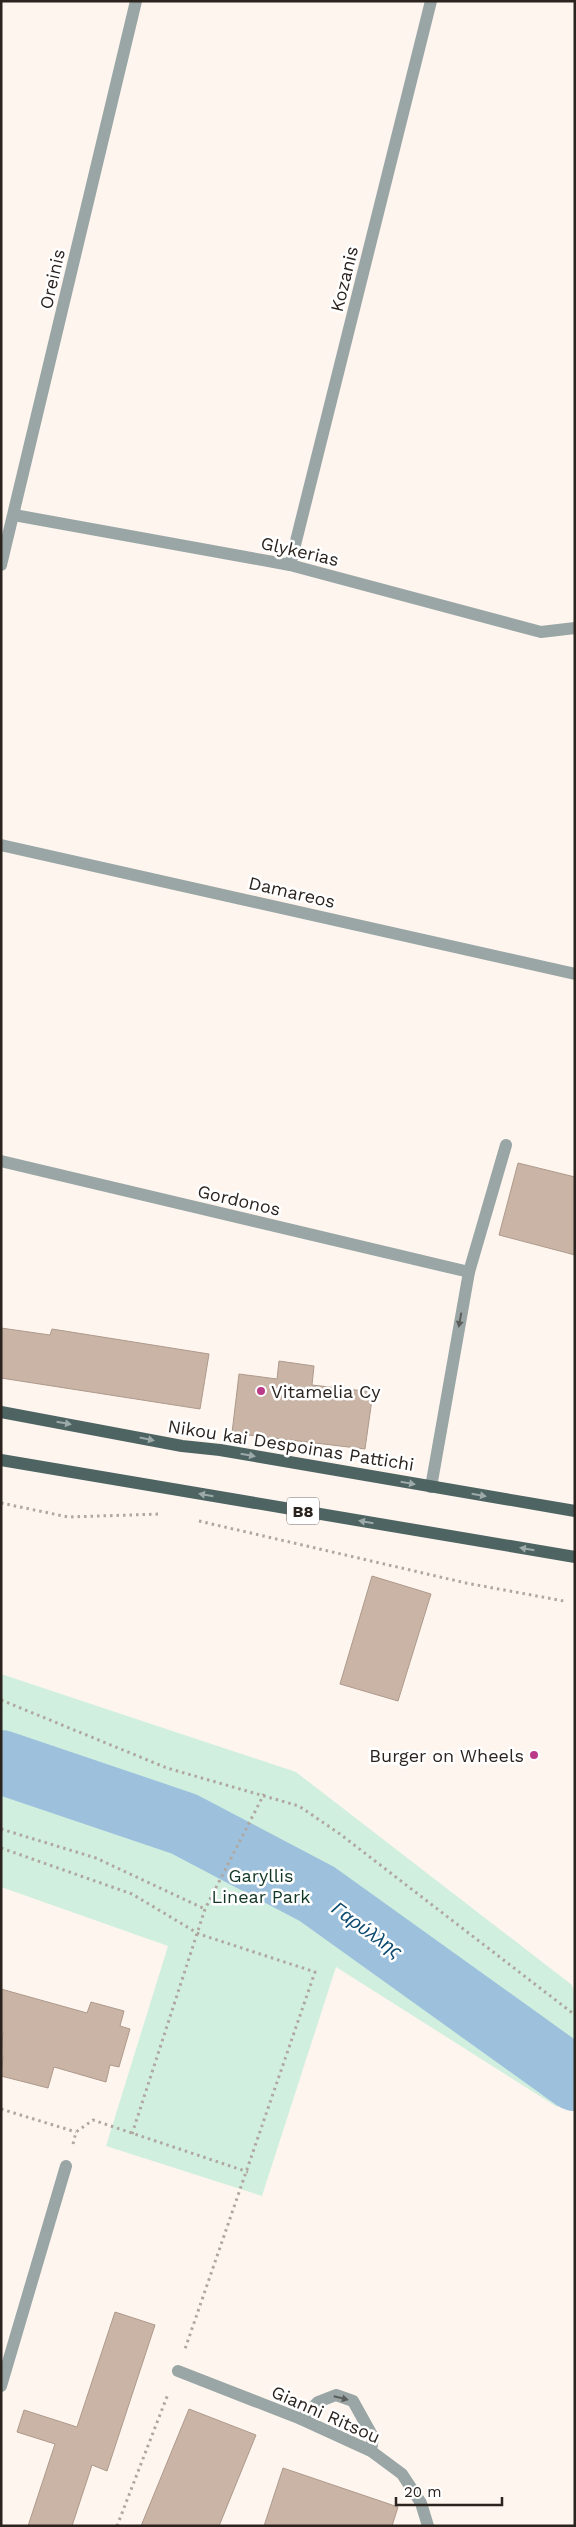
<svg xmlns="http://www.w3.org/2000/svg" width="576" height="2527" font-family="'Work Sans',sans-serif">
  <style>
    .green { fill: #d1efdf }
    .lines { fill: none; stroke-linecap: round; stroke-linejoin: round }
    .river { stroke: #9dc1dd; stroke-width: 64 }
    .building { fill: #c9b4a5; stroke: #ae9a8c }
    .path { stroke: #afa7a0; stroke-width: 3; stroke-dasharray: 2.5 4; stroke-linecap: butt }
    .minor { stroke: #99a6a5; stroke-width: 12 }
    .major { stroke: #4d6463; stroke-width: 12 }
    .oneway { fill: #5c5e5b }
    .oneway2 { fill: #9daaa9 }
    .poi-dot { fill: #ba3b88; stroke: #fff; stroke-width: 2 }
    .labels { text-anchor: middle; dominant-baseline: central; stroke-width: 5; stroke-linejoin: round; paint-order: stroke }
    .shield { fill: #fff; stroke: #6b6562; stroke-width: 1 }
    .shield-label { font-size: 16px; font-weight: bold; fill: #2b231e }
    .street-label { font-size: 18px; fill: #2b231e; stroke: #fff }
    .poi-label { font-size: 18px; fill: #2b231e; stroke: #fff; text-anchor: start }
    .park-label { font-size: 18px; fill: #113626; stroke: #fff }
    .water-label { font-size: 19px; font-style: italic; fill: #0e4b70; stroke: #fff }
  </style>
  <rect width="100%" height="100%" fill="#fef5ee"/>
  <!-- green -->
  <path class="green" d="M 1,1674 L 296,1772 L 572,1985 L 575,1996 L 575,2090 L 557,2107 L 336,1967 L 262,2196 L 106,2146 L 168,1946 L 1,1887 Z"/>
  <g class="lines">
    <!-- river -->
    <path class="river" d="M 1,1762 L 184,1824 L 317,1894 L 575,2079"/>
  </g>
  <!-- building -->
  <g class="building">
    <path d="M 518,1163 L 575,1177 L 575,1255 L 499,1235 Z"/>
    <path d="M 1,1328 L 50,1335 L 52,1329 L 209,1354 L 200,1409 L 1,1378 Z"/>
    <path d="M 279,1361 L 314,1366 L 312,1385 L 373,1392 L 365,1449 L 232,1433 L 239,1374 L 277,1379 Z"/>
    <path d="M 372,1576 L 431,1594 L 398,1701 L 340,1684 Z"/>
    <path d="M 1,1989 L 87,2013 L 91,2002 L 124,2011 L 120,2026 L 130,2029 L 119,2067 L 110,2065 L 106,2082 L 54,2067 L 48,2088 L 1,2076 L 3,2056 L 1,2055 L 3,2032 L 1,2032 Z"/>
    <path d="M 115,2312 L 155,2325 L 107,2471 L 92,2465 L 72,2526 L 28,2526 L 55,2444 L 17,2432 L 24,2410 L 77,2427 Z"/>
    <path d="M 189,2409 L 256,2435 L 219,2526 L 141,2526 Z"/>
    <path d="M 283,2468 L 398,2507 L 392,2526 L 264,2526 Z"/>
  </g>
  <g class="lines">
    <!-- path -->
    <g class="path">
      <path d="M 1,1503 L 68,1517 L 161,1514"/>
      <path d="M 199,1521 L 466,1583 L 564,1601"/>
      <path d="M 1,1700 L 167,1768 L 299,1806 L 340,1834 L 575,2015"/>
      <path d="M 1,1829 L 96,1858 L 205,1909"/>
      <path d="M 1,1848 L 132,1894 L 199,1934 L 315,1972 L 185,2349"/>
      <path d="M 1,2109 L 76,2132"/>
      <path d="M 132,2134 L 205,1909 L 264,1794"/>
      <path d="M 73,2144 L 76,2132 L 93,2120 L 248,2172"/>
      <path d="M 117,2526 L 168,2394"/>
    </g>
    <!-- minor -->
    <g class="minor">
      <path d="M 14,515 L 290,565 L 541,632 L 575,628"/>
      <path d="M 1,565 L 136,1"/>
      <path d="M 290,565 L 431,1"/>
      <path d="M 1,845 L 575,974"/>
      <path d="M 1,1161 L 469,1272"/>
      <path d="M 431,1487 L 469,1272 L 506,1145"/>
      <path d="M 178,2371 L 301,2419 L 371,2451 L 402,2474 L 421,2503 L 428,2526"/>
      <path d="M 1,2386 L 66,2166"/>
      <path d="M 301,2419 L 318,2402 L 336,2395 L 353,2401 L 373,2437 L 371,2451"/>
    </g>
    <!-- major -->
    <g class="major">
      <path d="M 1,1412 L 182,1446 L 220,1450 L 575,1511"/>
      <path d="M 1,1460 L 575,1557"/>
    </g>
  </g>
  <!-- one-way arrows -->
  <defs><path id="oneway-solid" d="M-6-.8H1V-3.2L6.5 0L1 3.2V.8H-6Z" transform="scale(1.25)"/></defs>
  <g class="oneway">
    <use href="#oneway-solid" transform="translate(460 1320) rotate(100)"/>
    <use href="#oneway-solid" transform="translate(341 2398) rotate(14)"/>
  </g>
  <g class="oneway2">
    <use href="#oneway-solid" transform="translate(64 1423) rotate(10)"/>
    <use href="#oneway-solid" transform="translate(147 1439) rotate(12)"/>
    <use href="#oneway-solid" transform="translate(248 1455) rotate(10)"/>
    <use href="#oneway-solid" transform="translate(408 1483) rotate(10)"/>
    <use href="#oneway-solid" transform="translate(206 1495) rotate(-170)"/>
    <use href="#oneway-solid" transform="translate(479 1495) rotate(10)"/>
    <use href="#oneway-solid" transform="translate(366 1522) rotate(-170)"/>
    <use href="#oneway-solid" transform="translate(527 1549) rotate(-170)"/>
  </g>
  <!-- markers -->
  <g class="poi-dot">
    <circle cx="261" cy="1391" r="5"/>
    <circle cx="534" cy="1755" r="5"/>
  </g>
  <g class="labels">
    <!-- shield labels -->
    <rect class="shield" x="287" y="1497.5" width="32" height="27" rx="4"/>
    <g class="shield-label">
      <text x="303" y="1511">B8</text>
    </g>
    <!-- street labels -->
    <g class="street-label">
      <text transform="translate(52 279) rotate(-77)">Oreinis</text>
      <text transform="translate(344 279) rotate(-76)">Kozanis</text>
      <text transform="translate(300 551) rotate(13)">Glykerias</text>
      <text transform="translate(292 892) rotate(13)">Damareos</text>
      <text transform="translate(239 1200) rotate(13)">Gordonos</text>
      <text transform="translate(291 1445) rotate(9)">Nikou kai Despoinas Pattichi</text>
      <text transform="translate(326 2414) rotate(24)">Gianni Ritsou</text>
    </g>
    <!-- poi labels -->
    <g class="poi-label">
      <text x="271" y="1391">Vitamelia Cy</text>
      <text x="524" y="1755" text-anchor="end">Burger on Wheels</text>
    </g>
    <!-- park labels -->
    <g class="park-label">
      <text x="261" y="1875">Garyllis<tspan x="261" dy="21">Linear Park</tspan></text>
    </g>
    <!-- water labels -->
    <g class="water-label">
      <text transform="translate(367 1930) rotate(36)">Γαρύλλης</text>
    </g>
  </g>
  <!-- border -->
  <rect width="576" height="2527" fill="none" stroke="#2b231e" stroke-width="5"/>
  <!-- scale -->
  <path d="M396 2497v8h106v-8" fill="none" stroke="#2b231e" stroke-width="2.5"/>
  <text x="404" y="2497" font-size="15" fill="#2b231e" stroke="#ffffff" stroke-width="4" paint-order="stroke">20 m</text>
</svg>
